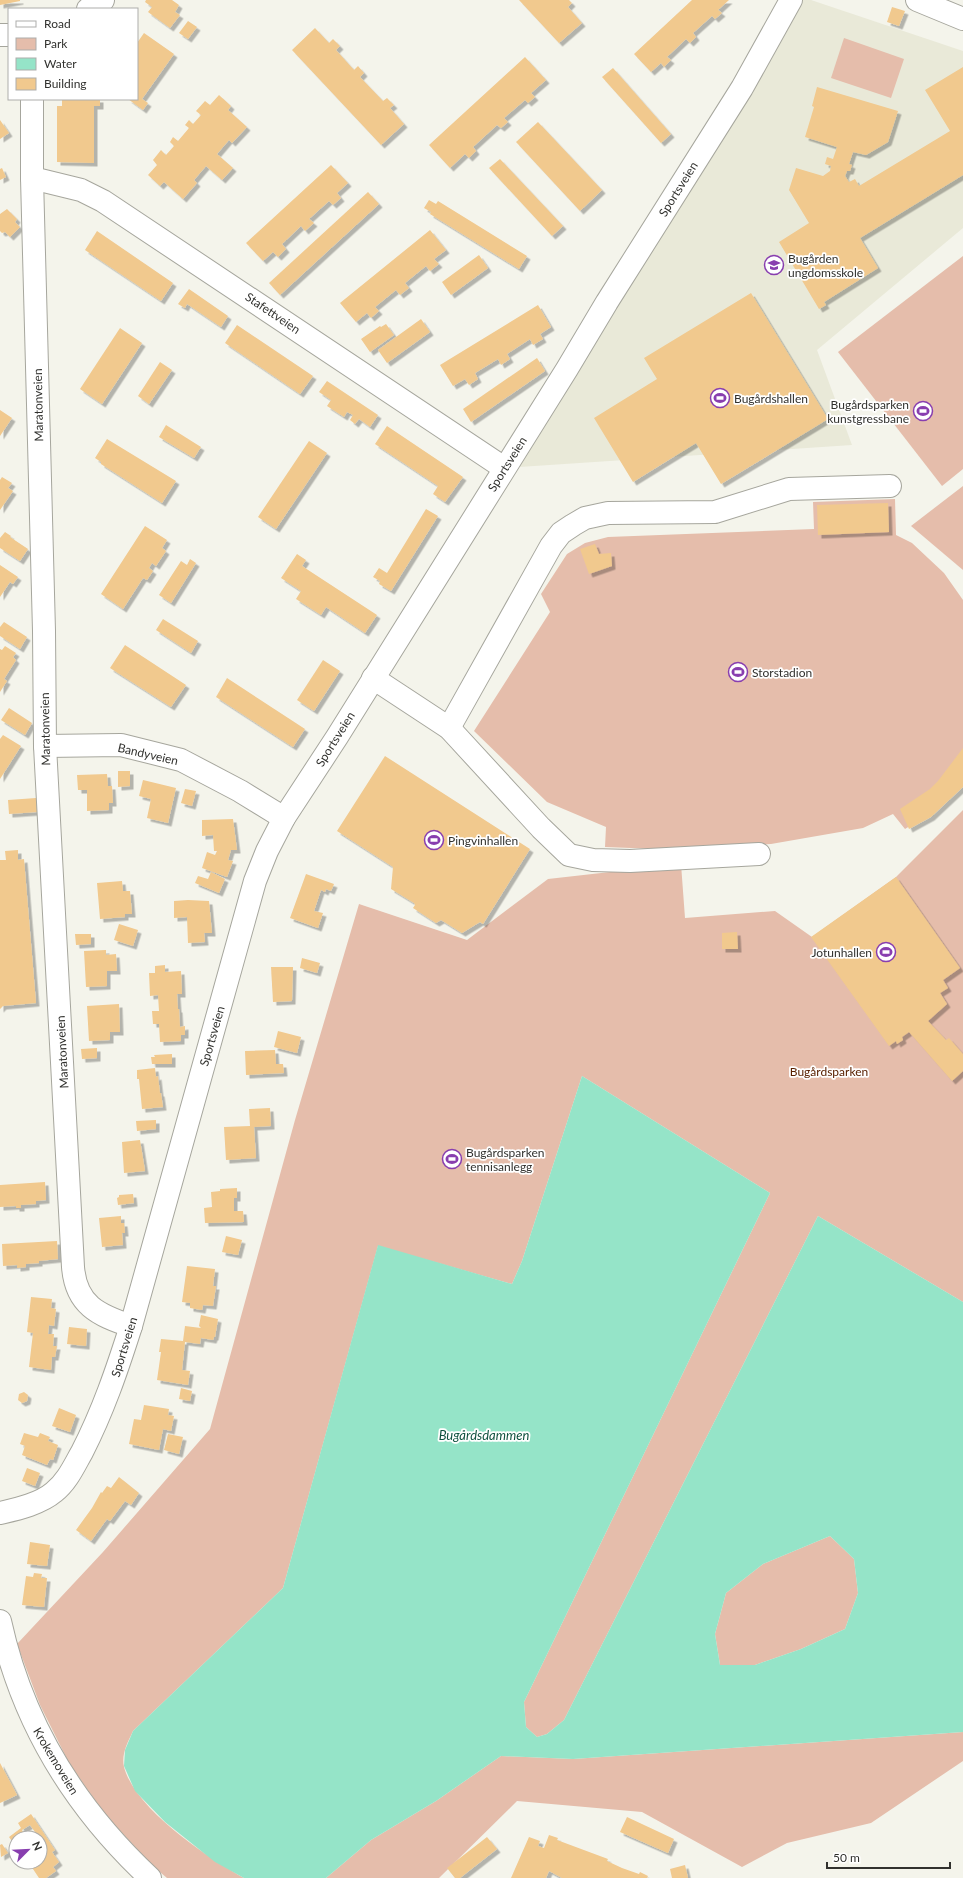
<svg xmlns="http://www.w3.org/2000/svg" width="963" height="1878" font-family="Lato,sans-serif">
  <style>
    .built { fill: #e9e9d8 }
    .green { fill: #e5bdab }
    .water { fill: #95e4c8; fill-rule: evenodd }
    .building { fill: #f1c98e; fill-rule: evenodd; filter: url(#shadow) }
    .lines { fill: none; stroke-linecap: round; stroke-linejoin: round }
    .minor-casing { stroke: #a6a69d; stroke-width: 24 }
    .major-casing { stroke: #a6a69d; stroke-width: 24 }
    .minor { stroke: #fff; stroke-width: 22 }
    .major { stroke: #fff; stroke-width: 22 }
    .labels { text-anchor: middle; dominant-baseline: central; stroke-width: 3.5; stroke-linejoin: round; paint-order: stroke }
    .street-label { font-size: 12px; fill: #31312e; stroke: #fff }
    .poi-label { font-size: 12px; fill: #31312e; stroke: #fff; text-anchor: start }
    .park-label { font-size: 12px; fill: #592000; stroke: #fff }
    .water-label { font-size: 13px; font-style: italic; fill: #0f513f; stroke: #fff }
  </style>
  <defs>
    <filter id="shadow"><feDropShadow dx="3.5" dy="3.5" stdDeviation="0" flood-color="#0004"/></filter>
  </defs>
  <rect width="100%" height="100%" fill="#f4f4eb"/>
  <!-- built -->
  <path class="built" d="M 791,0 L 811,0 L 963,51 L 963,228 L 817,350 L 852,445 L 504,468 Z"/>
  <!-- green -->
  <g class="green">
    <path d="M 844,38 L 904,59 L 891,98 L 831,78 Z"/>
    <path d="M 963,256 L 963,469 L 942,486 L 838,352 Z"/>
    <path d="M 963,486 L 963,570 L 911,526 Z"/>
    <path d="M 895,499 L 896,535 L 912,543 L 944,573 L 963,600 L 963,784 L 936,810 L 905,829 L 893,814 L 863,828 L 771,844 L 683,850 L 605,847 L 606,827 L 547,802 L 474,731 L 550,612 L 541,594 L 567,554 L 585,543 L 608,537 L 814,529 L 813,502 Z"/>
    <path d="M 963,810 L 963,1302 L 818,1216 L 564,1720 L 547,1734 L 537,1737 L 526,1727 L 524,1702 L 770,1193 L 582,1076 L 522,1261 L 512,1284 L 378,1246 L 283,1588 L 133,1731 C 128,1742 121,1754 124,1767 C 135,1809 207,1857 244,1878 L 167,1878 L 154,1867 L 107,1817 L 70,1765 L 40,1705 L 17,1644 L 103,1552 L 210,1429 L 295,1120 L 359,904 L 467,940 L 548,879 L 681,864 L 685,918 L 775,911 L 812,937 L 896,877 Z"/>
    <path d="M 830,1536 L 854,1559 L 858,1593 L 845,1629 L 801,1649 L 755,1665 L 720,1665 L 715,1634 L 726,1593 L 763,1564 Z"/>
    <path d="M 963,1732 L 963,1761 L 871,1823 L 787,1843 L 742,1867 L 642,1812 L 517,1801 L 439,1878 L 326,1878 L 371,1840 L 436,1801 L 501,1756 L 573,1759 Z"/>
  </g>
  <!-- water -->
  <path class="water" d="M 582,1076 L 770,1193 L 524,1702 L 526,1727 L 537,1737 L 547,1734 L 564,1720 L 818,1216 L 963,1302 L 963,1732 L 573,1759 L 501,1756 L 436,1801 L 371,1840 L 326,1878 L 244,1878 L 215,1862 L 165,1822 L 135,1791 L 124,1766 L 125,1750 L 133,1731 L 283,1588 L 378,1245 L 512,1284 L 522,1261 ZM 830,1536 L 854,1559 L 858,1593 L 845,1629 L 801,1649 L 755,1665 L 720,1665 L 715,1634 L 726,1593 L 763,1564 Z"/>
  <!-- building -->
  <g class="building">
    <path d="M 0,0 L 20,0 L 20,1 L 0,5 Z"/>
    <path d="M 146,0 L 172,0 L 179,5 L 175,12 L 180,15 L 170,28 L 148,12 L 152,7 L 145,2 Z"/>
    <path d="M 519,0 L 569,0 L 572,3 L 568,7 L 582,23 L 559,43 Z"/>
    <path d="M 692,0 L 729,0 L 718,10 L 722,13 L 715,19 L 712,16 L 693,33 L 696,37 L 690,43 L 686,39 L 667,57 L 671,60 L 664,67 L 661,63 L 651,72 L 634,54 Z"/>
    <path d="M 892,7 L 905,11 L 899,26 L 887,22 Z"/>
    <path d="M 188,21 L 197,27 L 188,39 L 179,33 Z"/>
    <path d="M 315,28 L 329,43 L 333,39 L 340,46 L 336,50 L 354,70 L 358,66 L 364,73 L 360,77 L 383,101 L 387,98 L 394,105 L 390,108 L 404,124 L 381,145 L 292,50 Z"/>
    <path d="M 144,33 L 174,54 L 142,99 L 148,103 L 143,110 L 128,99 L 137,99 L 137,43 Z"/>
    <path d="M 525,57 L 546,80 L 531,93 L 535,97 L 528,103 L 525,100 L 504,118 L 508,122 L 501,128 L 497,125 L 473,147 L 476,151 L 469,158 L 465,154 L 450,168 L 429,145 Z"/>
    <path d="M 963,67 L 963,175 L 860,238 L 878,268 L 824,302 L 826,305 L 819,309 L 779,242 L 809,223 L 789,190 L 796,168 L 823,176 L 830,171 L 831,166 L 825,164 L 827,157 L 833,159 L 837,147 L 805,137 L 814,107 L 812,106 L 817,87 L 898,111 L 888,142 L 866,155 L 853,152 L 849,164 L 852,165 L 850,171 L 847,171 L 845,176 L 849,182 L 855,179 L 859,186 L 950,131 L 925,90 Z"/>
    <path d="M 613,68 L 671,134 L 661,143 L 602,77 Z"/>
    <path d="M 219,95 L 231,106 L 228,110 L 247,127 L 232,143 L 229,140 L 217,154 L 233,168 L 222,180 L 206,166 L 194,180 L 197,183 L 183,199 L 164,182 L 160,186 L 148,175 L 157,165 L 153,160 L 161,150 L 166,155 L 174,146 L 170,142 L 173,137 L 178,141 L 189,128 L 185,125 L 189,120 L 193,124 L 201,115 L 196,111 L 205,101 L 210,105 Z"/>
    <path d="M 62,99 L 100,99 L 100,106 L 94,106 L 94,163 L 57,162 L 57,106 L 62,106 Z"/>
    <path d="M 0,120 L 9,133 L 0,139 Z"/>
    <path d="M 538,122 L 602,190 L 580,211 L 516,142 Z"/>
    <path d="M 500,159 L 563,226 L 552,236 L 489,168 Z"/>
    <path d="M 331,165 L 348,183 L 337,193 L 341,198 L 333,205 L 329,201 L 309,219 L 314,223 L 305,231 L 301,226 L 282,244 L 286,249 L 278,257 L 273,252 L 263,261 L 246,243 Z"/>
    <path d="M 2,168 L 6,177 L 0,180 L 0,169 Z"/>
    <path d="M 368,192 L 379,204 L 280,295 L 269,283 Z"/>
    <path d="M 429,200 L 436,204 L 438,201 L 527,256 L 519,269 L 430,214 L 431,212 L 424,208 Z"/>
    <path d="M 7,209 L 17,219 L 15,222 L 20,227 L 10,237 L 5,232 L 2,233 L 0,231 L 0,214 Z"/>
    <path d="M 430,230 L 446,250 L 434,259 L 439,264 L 430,271 L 426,266 L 405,283 L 409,288 L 400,295 L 396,290 L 375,307 L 379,311 L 371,318 L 367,313 L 356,322 L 340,303 Z"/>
    <path d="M 97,231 L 173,283 L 161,301 L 85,250 Z"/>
    <path d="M 479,255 L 488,268 L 451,295 L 442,282 Z"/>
    <path d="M 189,289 L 228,316 L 221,327 L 187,304 L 185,308 L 178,304 Z"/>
    <path d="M 751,293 L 828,419 L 721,484 L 696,443 L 633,482 L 594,418 L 657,379 L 644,358 Z"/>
    <path d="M 538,305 L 551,327 L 540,334 L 543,339 L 533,345 L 530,339 L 507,354 L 510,359 L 501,365 L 498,359 L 475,373 L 478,379 L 469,385 L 465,379 L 453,386 L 440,365 Z"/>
    <path d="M 421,319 L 430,332 L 387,363 L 378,350 Z"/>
    <path d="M 386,324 L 394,335 L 370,352 L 361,339 L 380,326 L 381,327 Z"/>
    <path d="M 237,325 L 313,376 L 300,394 L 225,343 Z"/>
    <path d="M 120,328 L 142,343 L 102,404 L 80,389 Z"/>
    <path d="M 537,358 L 545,371 L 471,422 L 463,409 Z"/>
    <path d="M 160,362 L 172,370 L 149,404 L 138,396 Z"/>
    <path d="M 327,381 L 378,415 L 370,427 L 359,419 L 355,424 L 350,420 L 353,415 L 347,412 L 344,417 L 327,406 L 331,400 L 319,392 Z"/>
    <path d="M 0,410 L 12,418 L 0,436 Z"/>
    <path d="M 166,425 L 201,447 L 194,458 L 159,437 Z"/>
    <path d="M 387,426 L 463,477 L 445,502 L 433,494 L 438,486 L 375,444 Z"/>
    <path d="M 107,439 L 176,481 L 162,503 L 101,464 L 101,462 L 95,458 Z"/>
    <path d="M 309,441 L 327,453 L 276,529 L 258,517 Z"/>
    <path d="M 2,477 L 12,483 L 8,488 L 13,491 L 0,510 L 0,480 Z"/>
    <path d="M 888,503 L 889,532 L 818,535 L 817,505 Z"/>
    <path d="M 426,509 L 438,516 L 391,591 L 379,584 L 380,581 L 373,577 L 379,568 L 387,573 Z"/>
    <path d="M 145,526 L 167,540 L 162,548 L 166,551 L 156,566 L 152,563 L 149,568 L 153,571 L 147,580 L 143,578 L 123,609 L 101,594 Z"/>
    <path d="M 5,532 L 11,536 L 10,537 L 28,549 L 20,561 L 0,548 L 0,538 Z"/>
    <path d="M 595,544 L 599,554 L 611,553 L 612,566 L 589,574 L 580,549 Z"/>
    <path d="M 297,554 L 306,560 L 302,566 L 377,615 L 365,633 L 326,607 L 321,615 L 296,599 L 301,591 L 281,578 Z"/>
    <path d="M 190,559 L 196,563 L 171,603 L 159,595 L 181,561 L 187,565 Z"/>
    <path d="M 0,565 L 18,577 L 13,584 L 10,582 L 0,597 Z"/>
    <path d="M 163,619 L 198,641 L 191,653 L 156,630 Z"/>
    <path d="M 4,622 L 27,637 L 20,649 L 0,636 L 0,627 Z"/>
    <path d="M 125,645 L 186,685 L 171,707 L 110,668 Z"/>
    <path d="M 5,646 L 16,653 L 13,657 L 16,660 L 4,679 L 7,681 L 0,692 L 0,649 L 2,650 Z"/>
    <path d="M 323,660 L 340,671 L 314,711 L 297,700 Z"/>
    <path d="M 227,678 L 305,729 L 293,747 L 216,697 Z"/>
    <path d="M 9,708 L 32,723 L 25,735 L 1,720 Z"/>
    <path d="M 3,735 L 21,746 L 0,779 L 0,739 Z"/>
    <path d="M 963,748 L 963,787 L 931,817 L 909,829 L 900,809 L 930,789 L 938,781 Z"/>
    <path d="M 385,756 L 530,849 L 483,924 L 480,922 L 462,933 L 441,920 L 436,923 L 413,908 L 415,905 L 414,903 L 391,889 L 393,867 L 337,831 Z"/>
    <path d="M 118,771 L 130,771 L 130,786 L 118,787 Z"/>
    <path d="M 107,774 L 108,786 L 112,786 L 113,803 L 109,803 L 109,810 L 87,811 L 87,790 L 78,790 L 77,775 Z"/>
    <path d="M 143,780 L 176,788 L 168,823 L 147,818 L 151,799 L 139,796 Z"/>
    <path d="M 185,789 L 196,791 L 192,806 L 181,803 Z"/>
    <path d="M 36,798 L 37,812 L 9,814 L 8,800 Z"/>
    <path d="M 233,819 L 237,850 L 231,850 L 228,860 L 233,861 L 227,877 L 202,868 L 207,852 L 215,855 L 217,851 L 214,851 L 213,835 L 202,836 L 202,820 Z"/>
    <path d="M 18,850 L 18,860 L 24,859 L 36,1003 L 3,1006 L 0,1009 L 0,860 L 6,860 L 5,851 Z"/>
    <path d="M 211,872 L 225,879 L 219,893 L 195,883 L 198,876 L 208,879 Z"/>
    <path d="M 306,874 L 334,884 L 331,891 L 326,889 L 325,892 L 321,890 L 314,911 L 323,913 L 318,928 L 290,918 Z"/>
    <path d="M 896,877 L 960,968 L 943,980 L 948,988 L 940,993 L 947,1004 L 928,1021 L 946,1040 L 949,1038 L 963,1054 L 963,1071 L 952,1081 L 909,1032 L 902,1037 L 903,1040 L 897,1044 L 896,1041 L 889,1046 L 811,937 Z"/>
    <path d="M 122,881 L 123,891 L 130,891 L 132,914 L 125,914 L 125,917 L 100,919 L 97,883 Z"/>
    <path d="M 188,900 L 209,901 L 212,933 L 204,933 L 205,942 L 188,943 L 187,917 L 174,918 L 174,901 Z"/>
    <path d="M 119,924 L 138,930 L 133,946 L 114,940 Z"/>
    <path d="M 737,932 L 738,949 L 722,949 L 722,933 Z"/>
    <path d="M 75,934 L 91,934 L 91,944 L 76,945 Z"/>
    <path d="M 106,950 L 106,955 L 116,954 L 117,971 L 107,971 L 107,986 L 86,987 L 84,951 Z"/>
    <path d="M 302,958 L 320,963 L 317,973 L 300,968 Z"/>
    <path d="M 165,965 L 165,972 L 181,971 L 182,994 L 177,994 L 178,1009 L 179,1009 L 180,1027 L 185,1026 L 185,1035 L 181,1035 L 181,1041 L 160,1042 L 159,1024 L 153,1024 L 152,1011 L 159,1011 L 158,995 L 150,996 L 149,973 L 155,973 L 155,966 Z"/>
    <path d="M 271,967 L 293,967 L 292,1001 L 273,1002 Z"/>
    <path d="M 119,1004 L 120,1032 L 110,1032 L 110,1040 L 89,1041 L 87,1006 Z"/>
    <path d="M 278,1031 L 301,1037 L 297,1053 L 274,1047 Z"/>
    <path d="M 97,1048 L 97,1058 L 82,1059 L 81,1049 Z"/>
    <path d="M 275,1050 L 276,1064 L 283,1064 L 284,1073 L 246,1075 L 245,1051 Z"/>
    <path d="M 172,1054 L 172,1064 L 152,1064 L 151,1057 L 155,1057 L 154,1055 Z"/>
    <path d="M 155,1068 L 156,1077 L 158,1076 L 160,1093 L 161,1093 L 163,1107 L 142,1109 L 139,1079 L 137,1079 L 137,1070 Z"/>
    <path d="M 270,1108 L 271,1126 L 254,1127 L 256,1158 L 226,1160 L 224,1127 L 250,1126 L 249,1109 Z"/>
    <path d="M 156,1120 L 156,1129 L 137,1131 L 136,1121 Z"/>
    <path d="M 140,1140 L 145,1171 L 124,1173 L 122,1142 Z"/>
    <path d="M 45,1182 L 46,1200 L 36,1201 L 36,1204 L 21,1205 L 21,1208 L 16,1208 L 16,1206 L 0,1207 L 0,1185 Z"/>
    <path d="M 237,1188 L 237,1198 L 234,1198 L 234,1211 L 243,1211 L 244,1222 L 205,1223 L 204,1208 L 212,1207 L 211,1192 L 220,1191 L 220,1189 Z"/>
    <path d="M 133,1194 L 134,1203 L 118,1205 L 117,1198 L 119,1197 L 119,1195 Z"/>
    <path d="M 121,1216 L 121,1223 L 124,1223 L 125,1233 L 122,1233 L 123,1245 L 102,1247 L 99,1218 Z"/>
    <path d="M 226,1236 L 242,1240 L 238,1255 L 222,1252 Z"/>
    <path d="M 57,1241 L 58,1259 L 39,1261 L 39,1263 L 26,1264 L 26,1267 L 17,1268 L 17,1265 L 3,1266 L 2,1244 Z"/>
    <path d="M 187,1266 L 215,1269 L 213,1286 L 216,1286 L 213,1306 L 203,1305 L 202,1310 L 190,1308 L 190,1303 L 182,1302 Z"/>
    <path d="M 31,1297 L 52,1299 L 51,1308 L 56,1309 L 54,1326 L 49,1325 L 48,1334 L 54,1334 L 53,1346 L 57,1346 L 55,1357 L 52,1357 L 51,1370 L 29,1367 L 33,1333 L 27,1332 Z"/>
    <path d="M 201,1315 L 218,1319 L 215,1337 L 214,1337 L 213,1340 L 201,1338 L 200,1344 L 185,1342 L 182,1370 L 190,1371 L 188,1385 L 157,1380 L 161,1352 L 159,1352 L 161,1339 L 183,1341 L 185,1326 L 201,1328 L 199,1326 Z"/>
    <path d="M 69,1327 L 87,1329 L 86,1346 L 67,1344 Z"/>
    <path d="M 181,1388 L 192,1391 L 190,1401 L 179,1399 Z"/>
    <path d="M 24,1392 L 28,1395 L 27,1401 L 22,1403 L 18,1400 L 19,1394 Z"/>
    <path d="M 144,1405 L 169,1409 L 168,1415 L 174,1416 L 171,1431 L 163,1429 L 159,1450 L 129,1444 L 134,1419 L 141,1420 Z"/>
    <path d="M 59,1408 L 76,1415 L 70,1432 L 52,1426 Z"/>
    <path d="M 24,1433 L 38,1437 L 40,1433 L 50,1437 L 48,1441 L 58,1445 L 53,1460 L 50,1459 L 47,1465 L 22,1455 L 25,1446 L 20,1444 Z"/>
    <path d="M 168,1434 L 183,1437 L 179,1454 L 164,1450 Z"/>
    <path d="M 27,1468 L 40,1473 L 35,1486 L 22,1481 Z"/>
    <path d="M 119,1477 L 139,1493 L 131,1505 L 125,1501 L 110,1521 L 107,1519 L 91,1541 L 76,1530 L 92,1508 L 101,1492 L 102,1493 L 107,1486 L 111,1488 Z"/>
    <path d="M 30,1542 L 50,1545 L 47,1566 L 27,1564 Z"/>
    <path d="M 34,1573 L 42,1574 L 41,1578 L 47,1578 L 44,1607 L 22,1605 L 26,1576 L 33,1577 Z"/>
    <path d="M 0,1763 L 17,1795 L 0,1803 Z"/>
    <path d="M 31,1814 L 55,1850 L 52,1852 L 59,1862 L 53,1867 L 56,1871 L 46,1878 L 39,1878 L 31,1866 L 36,1862 L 40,1862 L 40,1838 L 16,1838 L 16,1847 L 9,1837 L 21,1828 L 18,1823 ZM 30,1825 L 35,1832 L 27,1838 L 22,1830 Z"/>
    <path d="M 627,1817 L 674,1839 L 668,1853 L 620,1832 Z"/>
    <path d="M 549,1835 L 558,1838 L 557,1840 L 608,1859 L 607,1861 L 622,1868 L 639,1874 L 640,1872 L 648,1876 L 647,1878 L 562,1878 L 549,1871 L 546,1878 L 511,1878 L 529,1837 L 540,1841 L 538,1846 L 544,1848 Z"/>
    <path d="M 487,1837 L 497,1849 L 460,1878 L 455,1878 L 447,1868 Z"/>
    <path d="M 2,1844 L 8,1853 L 1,1857 L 0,1845 Z"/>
    <path d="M 685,1865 L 688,1878 L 672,1878 L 670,1869 Z"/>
  </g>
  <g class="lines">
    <!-- minor casing -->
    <g class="minor-casing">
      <g id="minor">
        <path d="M 917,0 L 963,19"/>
        <path d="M 88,9 L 103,0"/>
        <path d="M 0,35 L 9,35"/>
        <path d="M 32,99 L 32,178 L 44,631 L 45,746 L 73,1267 C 76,1305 98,1315 131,1326"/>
        <path d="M 32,178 L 81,190 L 103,201 L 504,468"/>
        <path d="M 373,678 L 449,728 L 541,828 L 569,855 L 593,860 L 630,861 L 759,854"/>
        <path d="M 449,728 L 551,546 L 561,533 L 573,525 L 585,518 L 608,513 L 715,512 L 789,489 L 890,486"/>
        <path d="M 45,746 L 121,745 L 181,760 L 240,791 L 284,818"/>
        <path d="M 0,1513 C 17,1509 40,1504 54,1492 C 67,1482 74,1466 82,1452 C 103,1411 117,1370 131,1326 L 255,881 L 267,851 L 284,818 L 337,737 L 567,369 L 607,302 L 742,88 L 791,0"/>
      </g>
    </g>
    <!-- major casing -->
    <g class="major-casing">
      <path id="major" d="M 0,1621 C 22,1722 75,1808 150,1878"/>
    </g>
    <!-- minor -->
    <use href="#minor" class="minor"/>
    <!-- major -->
    <use href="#major" class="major"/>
  </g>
  <!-- icons -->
  <defs>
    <g id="school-ring" transform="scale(1)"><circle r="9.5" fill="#fff" stroke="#883eaf" stroke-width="1.5"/><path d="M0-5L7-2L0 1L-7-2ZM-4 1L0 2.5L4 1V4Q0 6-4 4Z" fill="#883eaf"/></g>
    <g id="stadium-ring" transform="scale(1)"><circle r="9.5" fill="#fff" stroke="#883eaf" stroke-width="1.5"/><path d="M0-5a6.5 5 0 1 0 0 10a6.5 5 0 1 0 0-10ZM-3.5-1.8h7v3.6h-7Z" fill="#883eaf"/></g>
  </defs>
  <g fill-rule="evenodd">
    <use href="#school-ring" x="774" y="265"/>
    <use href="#stadium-ring" x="720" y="398"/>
    <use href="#stadium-ring" x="923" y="411"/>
    <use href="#stadium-ring" x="738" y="672"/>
    <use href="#stadium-ring" x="434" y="840"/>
    <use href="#stadium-ring" x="886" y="952"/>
    <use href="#stadium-ring" x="452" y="1159"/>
  </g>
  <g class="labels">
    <!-- street labels -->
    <g class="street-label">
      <text transform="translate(678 189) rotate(-58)">Sportsveien</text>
      <text transform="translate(273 313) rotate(34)">Stafettveien</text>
      <text transform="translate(38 405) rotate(-91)">Maratonveien</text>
      <text transform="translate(507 464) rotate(-58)">Sportsveien</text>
      <text transform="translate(45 729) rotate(-91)">Maratonveien</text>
      <text transform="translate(335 739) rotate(-58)">Sportsveien</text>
      <text transform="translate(148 754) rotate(13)">Bandyveien</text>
      <text transform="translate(212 1036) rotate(-74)">Sportsveien</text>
      <text transform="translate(62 1052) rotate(-93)">Maratonveien</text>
      <text transform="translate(124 1347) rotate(-73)">Sportsveien</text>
      <text transform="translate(56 1761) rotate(59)">Krokemoveien</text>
    </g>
    <!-- poi labels -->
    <g class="poi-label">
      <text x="788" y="258">Bugården<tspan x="788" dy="14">ungdomsskole</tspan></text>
      <text x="734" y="398">Bugårdshallen</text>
      <text x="909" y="404" text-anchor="end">Bugårdsparken<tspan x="909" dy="14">kunstgressbane</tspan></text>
      <text x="752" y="672">Storstadion</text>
      <text x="448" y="840">Pingvinhallen</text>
      <text x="872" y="952" text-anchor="end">Jotunhallen</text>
      <text x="466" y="1152">Bugårdsparken<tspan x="466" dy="14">tennisanlegg</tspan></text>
    </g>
    <!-- park labels -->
    <g class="park-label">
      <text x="829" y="1071">Bugårdsparken</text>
    </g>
    <!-- water labels -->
    <g class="water-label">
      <text x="484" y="1435">Bugårdsdammen</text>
    </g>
  </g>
  <!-- legend -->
  <rect x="8" y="8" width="130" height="92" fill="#ffffff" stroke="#adadab"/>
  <rect x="16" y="21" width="20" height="6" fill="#ffffff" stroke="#adadab"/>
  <text x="44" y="28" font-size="12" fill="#31312e">Road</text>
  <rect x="16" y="38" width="20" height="12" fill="#e5bdab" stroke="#adadab"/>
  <text x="44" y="48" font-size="12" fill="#31312e">Park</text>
  <rect x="16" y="58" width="20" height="12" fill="#95e4c8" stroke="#adadab"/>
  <text x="44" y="68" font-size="12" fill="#31312e">Water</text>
  <rect x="16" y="78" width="20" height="12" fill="#f1c98e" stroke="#adadab"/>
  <text x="44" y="88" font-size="12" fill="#31312e">Building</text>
  <!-- north arrow -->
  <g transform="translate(28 1850) rotate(66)"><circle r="19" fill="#ffffff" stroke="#adadab"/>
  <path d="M0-3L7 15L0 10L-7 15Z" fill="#883eaf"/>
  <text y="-6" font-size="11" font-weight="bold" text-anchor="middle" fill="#31312e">N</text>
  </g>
  <!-- scale -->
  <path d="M827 1862v6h123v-6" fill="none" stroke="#31312e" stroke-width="2"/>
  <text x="833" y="1862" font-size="12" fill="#31312e" stroke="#ffffff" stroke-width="3" paint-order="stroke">50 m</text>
</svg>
